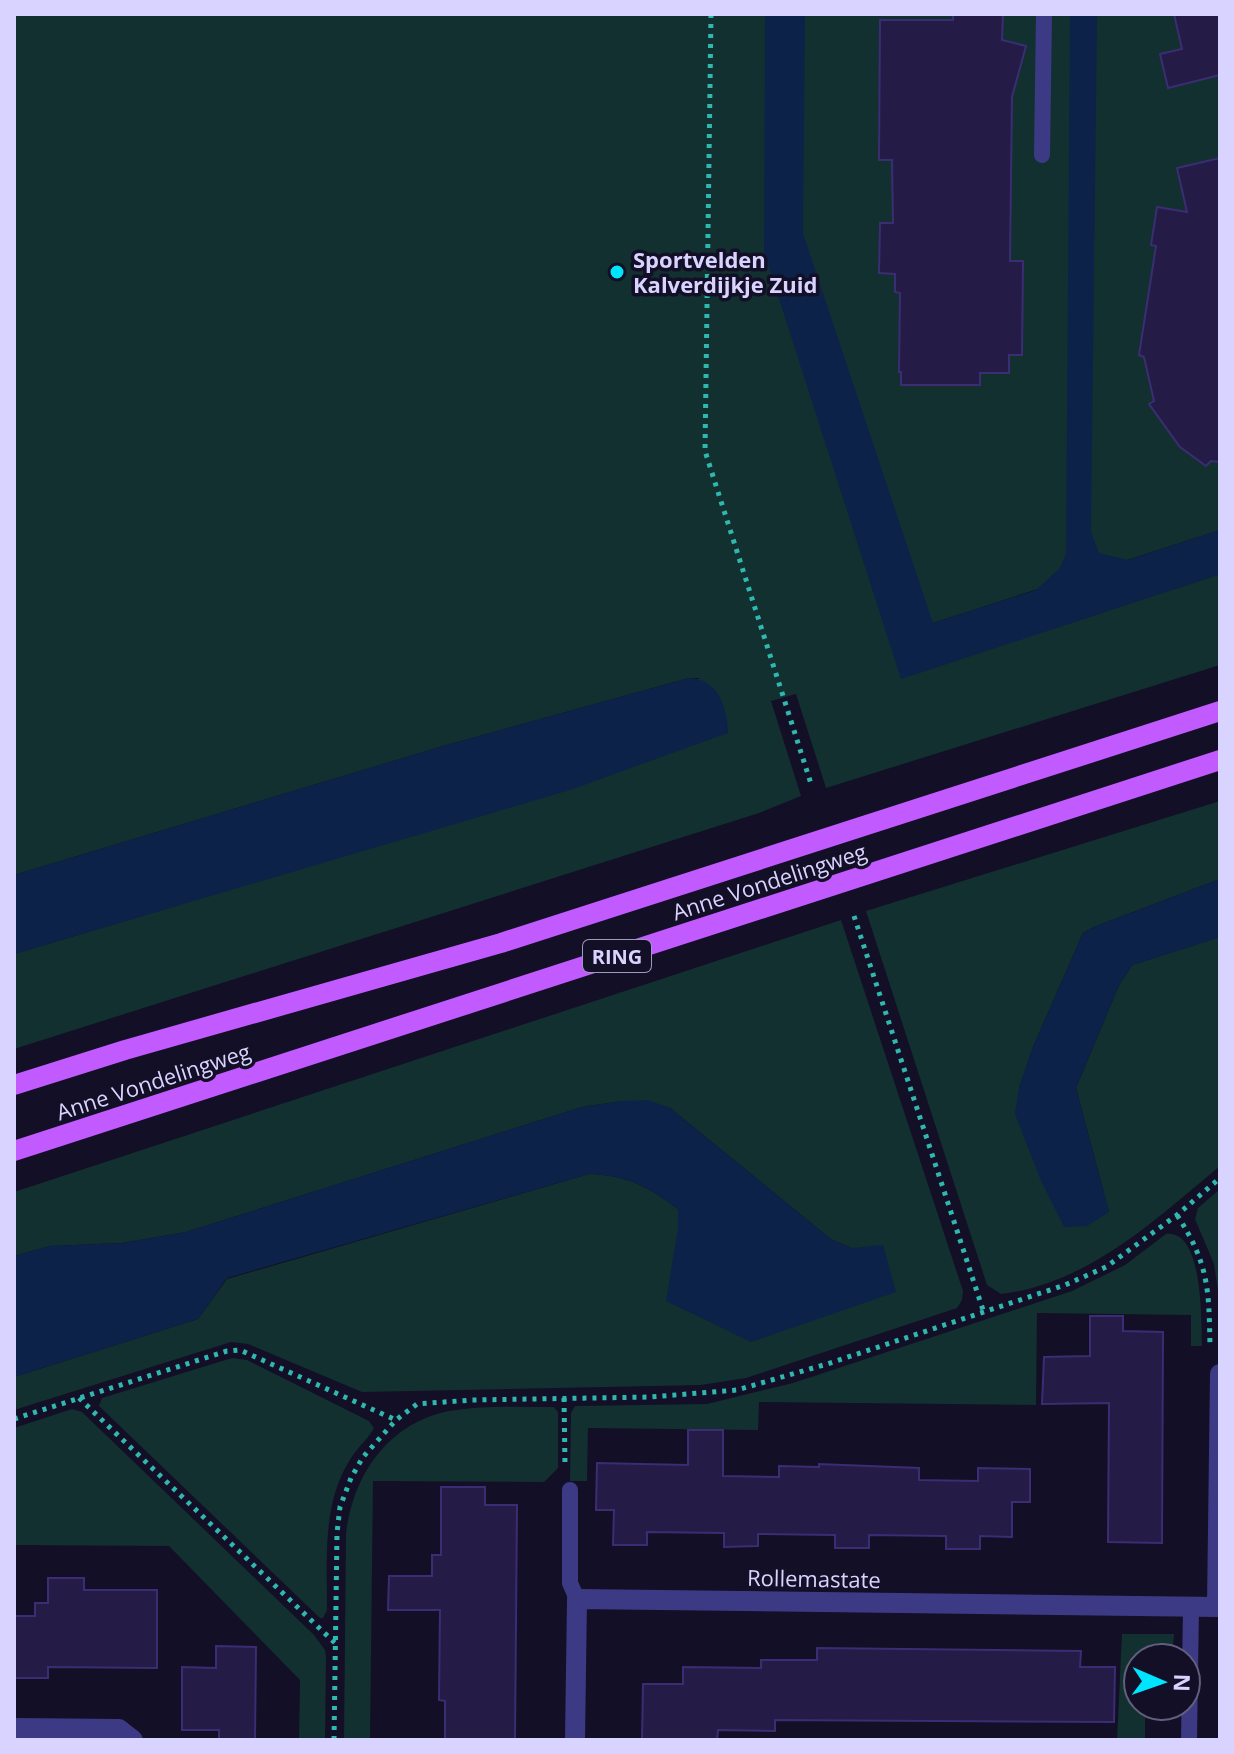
<svg xmlns="http://www.w3.org/2000/svg" width="1234" height="1754" font-family="'Open Sans',sans-serif">
  <style>
    .green { fill: #12302f }
    .water { fill: #0c2248 }
    .building { fill: #241b47; stroke: #3b2d73; stroke-width: 2 }
    .lines { fill: none; stroke-linecap: round; stroke-linejoin: round }
    .path { stroke: #2fb8b0; stroke-width: 5; stroke-dasharray: 4 6; stroke-linecap: butt }
    .lane { stroke: #3d3a85; stroke-width: 16 }
    .street { stroke: #3d3a85; stroke-width: 20 }
    .primary { stroke: #c25bff; stroke-width: 20 }
    .poi-dot { fill: #00e5ff; stroke: #130f26; stroke-width: 3 }
    .labels { text-anchor: middle; dominant-baseline: central; stroke-width: 7; stroke-linejoin: round; paint-order: stroke }
    .shield { fill: #130f26; stroke: #9e99be; stroke-width: 2 }
    .shield-label { font-size: 20px; font-weight: bold; fill: #d9d4ff }
    .poi-label { font-size: 22px; font-weight: bold; fill: #d9d4ff; stroke: #130f26; text-anchor: start }
    .street-label { font-size: 22px; fill: #d9d4ff; stroke: #130f26 }
  </style>
  <rect width="100%" height="100%" fill="#130f26"/>
  <!-- green -->
  <g class="green">
    <path d="M 14,14 L 1220,14 L 1220,530 L 933,623 L 896,662 L 902,678 L 1220,574 L 1220,665 L 826,788 L 796,694 L 771,701 L 801,796 L 759,813 L 14,1049 L 14,954 L 239,887 L 700,678 L 689,678 L 443,746 L 14,875 Z"/>
    <path d="M 1220,801 L 1220,879 L 1094,927 L 1083,933 L 1033,1047 L 1019,1088 L 1109,1212 L 1076,1088 L 1119,985 L 1132,965 L 1220,937 L 1220,1166 C 1156,1219 1088,1284 1001,1294 L 987,1285 L 866,911 Z"/>
    <path d="M 841,920 L 963,1291 L 962,1300 L 957,1308 L 746,1378 L 701,1385 L 362,1392 L 248,1344 L 231,1342 L 14,1410 L 14,1377 L 198,1319 L 227,1279 L 589,1174 C 627,1175 649,1187 678,1209 L 678,1228 L 852,1248 L 832,1240 L 670,1108 L 622,1101 L 582,1107 L 186,1232 L 122,1243 L 50,1246 L 14,1256 L 14,1192 Z"/>
    <path d="M 1220,1189 L 1219,1297 L 1214,1264 L 1195,1219 L 1198,1208 Z"/>
    <path d="M 1166,1234 C 1204,1229 1201,1322 1202,1346 L 1191,1346 L 1191,1315 L 1037,1313 L 1036,1405 L 759,1402 L 758,1430 L 588,1428 L 587,1481 L 570,1481 L 571,1413 L 575,1406 L 707,1404 L 793,1383 L 1072,1291 L 1125,1265 Z"/>
    <path d="M 232,1358 L 247,1360 L 369,1421 L 374,1428 C 368,1439 358,1447 351,1458 C 322,1503 327,1558 327,1610 L 323,1618 L 320,1618 L 99,1406 L 102,1398 Z"/>
    <path d="M 554,1407 L 558,1412 L 558,1468 L 544,1482 L 373,1481 L 370,1740 L 344,1740 L 346,1533 C 353,1475 388,1423 449,1411 C 483,1405 519,1407 554,1407 Z"/>
    <path d="M 72,1409 L 82,1412 L 314,1635 L 325,1650 L 326,1658 L 325,1740 L 299,1740 L 300,1680 L 169,1546 L 14,1545 L 14,1428 Z"/>
    <path d="M 1122,1634 L 1174,1634 L 1173,1647 L 1145,1647 L 1145,1658 L 1138,1658 L 1138,1706 L 1145,1706 L 1145,1740 L 1117,1740 Z"/>
  </g>
  <!-- water -->
  <g class="water">
    <path d="M 765,14 L 805,14 L 803,233 L 933,623 L 1036,590 L 1060,568 L 1066,554 L 1070,14 L 1097,14 L 1091,532 L 1099,553 L 1128,560 L 1220,530 L 1220,574 L 901,679 L 764,252 Z"/>
    <path d="M 689,678 C 719,679 727,708 728,733 L 570,790 L 14,954 L 14,875 L 443,746 Z"/>
    <path d="M 1220,879 L 1220,937 L 1132,965 L 1119,985 L 1076,1088 L 1109,1212 L 1087,1226 L 1064,1227 L 1041,1181 L 1015,1114 L 1019,1088 L 1033,1047 L 1083,933 L 1094,927 Z"/>
    <path d="M 648,1100 L 670,1108 L 832,1240 L 852,1248 L 883,1245 L 896,1292 L 751,1342 L 666,1301 L 678,1228 L 678,1209 C 649,1187 627,1175 589,1174 L 227,1278 L 198,1319 L 14,1377 L 14,1256 L 50,1246 L 122,1243 L 186,1232 L 582,1107 L 622,1101 Z"/>
  </g>
  <!-- building -->
  <g class="building">
    <path d="M 953,14 L 1003,14 L 1002,40 L 1026,46 L 1012,97 L 1010,261 L 1023,261 L 1022,355 L 1009,355 L 1009,373 L 980,373 L 980,385 L 901,385 L 901,372 L 899,372 L 900,293 L 895,292 L 895,274 L 879,273 L 880,223 L 893,223 L 892,160 L 879,160 L 880,20 L 953,20 Z"/>
    <path d="M 1174,14 L 1220,14 L 1220,75 L 1168,88 L 1160,54 L 1182,49 Z"/>
    <path d="M 1220,158 L 1220,462 L 1211,461 L 1206,466 L 1180,447 L 1149,404 L 1154,401 L 1144,357 L 1139,355 L 1156,246 L 1151,245 L 1157,207 L 1187,212 L 1177,168 Z"/>
    <path d="M 1090,1316 L 1123,1316 L 1123,1331 L 1163,1332 L 1162,1543 L 1108,1542 L 1109,1403 L 1042,1404 L 1044,1357 L 1090,1356 Z"/>
    <path d="M 688,1430 L 723,1430 L 723,1476 L 779,1477 L 779,1466 L 819,1467 L 819,1464 L 919,1468 L 919,1480 L 978,1481 L 978,1468 L 1030,1469 L 1030,1502 L 1012,1502 L 1012,1537 L 980,1536 L 980,1549 L 946,1549 L 946,1536 L 869,1535 L 869,1548 L 835,1548 L 835,1535 L 758,1534 L 758,1546 L 724,1547 L 724,1533 L 647,1532 L 647,1545 L 613,1545 L 614,1510 L 596,1510 L 597,1463 L 688,1465 Z"/>
    <path d="M 441,1487 L 485,1487 L 485,1505 L 517,1505 L 515,1740 L 445,1740 L 445,1701 L 439,1700 L 440,1610 L 388,1610 L 389,1576 L 432,1576 L 432,1555 L 441,1555 Z"/>
    <path d="M 48,1578 L 84,1578 L 84,1590 L 157,1590 L 157,1668 L 48,1667 L 48,1678 L 14,1678 L 14,1616 L 35,1616 L 35,1603 L 48,1603 Z"/>
    <path d="M 216,1646 L 256,1647 L 255,1740 L 219,1740 L 219,1730 L 182,1730 L 182,1667 L 216,1668 Z"/>
    <path d="M 817,1648 L 1081,1651 L 1080,1667 L 1115,1667 L 1114,1722 L 775,1720 L 775,1731 L 718,1730 L 717,1740 L 642,1740 L 643,1684 L 683,1684 L 683,1667 L 761,1668 L 761,1660 L 817,1660 Z"/>
  </g>
  <g class="lines">
    <!-- path -->
    <g class="path">
      <path d="M 711,14 L 705,451 L 812,787"/>
      <path d="M 854,916 L 983,1310"/>
      <path d="M 1177,1215 C 1209,1264 1209,1290 1210,1347"/>
      <path d="M 79,1398 L 336,1644"/>
      <path d="M 564,1398 L 565,1465"/>
      <path d="M 14,1419 L 227,1351 L 240,1350 L 396,1420"/>
      <path d="M 334,1740 L 337,1533 L 340,1507 L 351,1478 L 363,1457 L 396,1420 L 417,1404 L 472,1400 L 650,1397 L 737,1390 L 827,1364 L 1065,1285 L 1106,1267 L 1177,1215 L 1220,1178"/>
    </g>
    <!-- lane -->
    <g class="lane">
      <path d="M 1042,155 L 1044,14"/>
      <path d="M 570,1490 L 570,1583 L 577,1599"/>
      <path d="M 1189,1740 L 1191,1607"/>
    </g>
    <!-- street -->
    <g class="street">
      <path d="M 14,1728 L 119,1729 L 133,1740"/>
      <path d="M 575,1740 L 577,1599 L 1217,1607 L 1220,1374"/>
    </g>
    <!-- primary -->
    <g class="primary">
      <path d="M 14,1085 L 125,1050 L 501,943 L 1220,711"/>
      <path d="M 14,1151 L 1220,760"/>
    </g>
  </g>
  <!-- markers -->
  <circle class="poi-dot" cx="617" cy="272" r="8"/>
  <g class="labels">
    <!-- shield labels -->
    <rect class="shield" x="583" y="940" width="68" height="32" rx="6"/>
    <g class="shield-label">
      <text x="617" y="956">RING</text>
    </g>
    <!-- poi labels -->
    <g class="poi-label">
      <text x="633" y="259">Sportvelden<tspan x="633" dy="25">Kalverdijkje Zuid</tspan></text>
    </g>
    <!-- street labels -->
    <g class="street-label">
      <text transform="translate(769 881) rotate(-18)">Anne Vondelingweg</text>
      <text transform="translate(153 1081) rotate(-18)">Anne Vondelingweg</text>
      <text transform="translate(814 1578) rotate(1)">Rollemastate</text>
    </g>
  </g>
  <!-- border -->
  <rect width="1234" height="1754" fill="none" stroke="#d9d4ff" stroke-width="32"/>
  <!-- north arrow -->
  <g transform="translate(1162 1682) rotate(92)"><circle r="38" fill="#130f26" stroke="#625e7d" stroke-width="2"/>
  <path d="M0-6L14 30L0 20L-14 30Z" fill="#00e5ff"/>
  <text y="-12" font-size="22" font-weight="bold" text-anchor="middle" fill="#d9d4ff">N</text>
  </g>
</svg>
